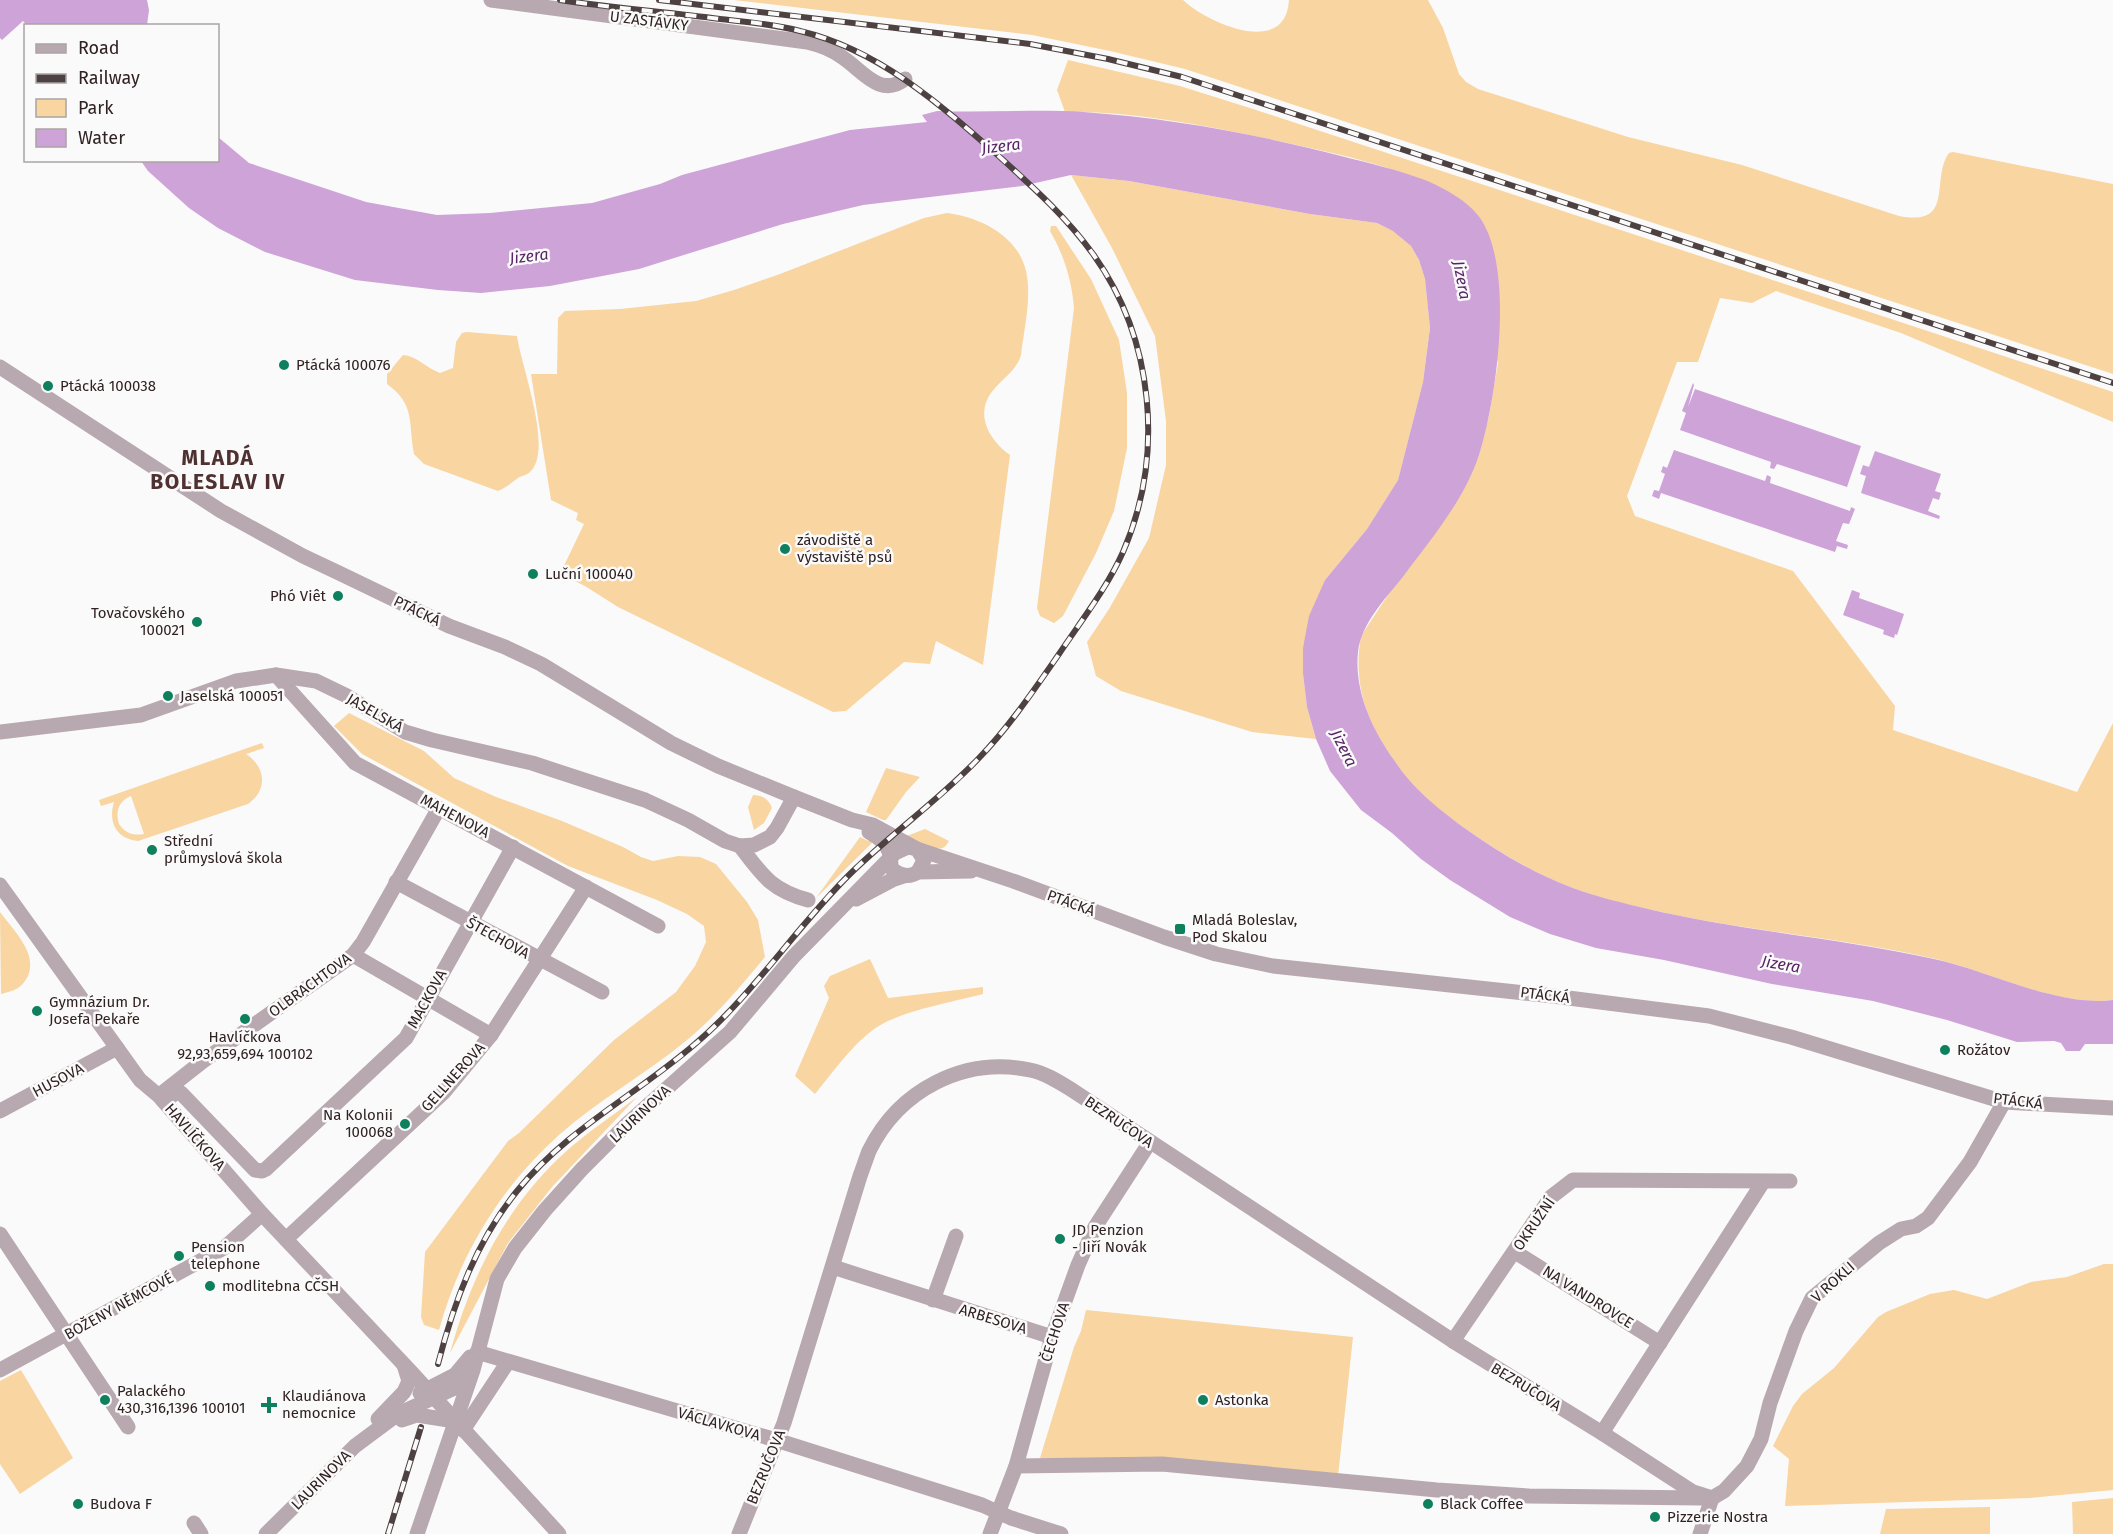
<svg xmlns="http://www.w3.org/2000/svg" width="2113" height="1534" font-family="'Fira Sans',sans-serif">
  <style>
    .green { fill: #f8d5a1; fill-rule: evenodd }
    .water { fill: #cda3d8 }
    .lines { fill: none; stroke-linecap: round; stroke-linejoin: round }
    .minor { stroke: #b8a8af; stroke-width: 15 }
    .rail-casing { stroke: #4e4141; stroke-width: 6 }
    .rail { stroke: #fafafa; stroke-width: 4; stroke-dasharray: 11; stroke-linecap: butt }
    .poi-dot { fill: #0e805d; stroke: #fafafa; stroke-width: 2 }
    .labels { text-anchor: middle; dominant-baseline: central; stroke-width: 5; stroke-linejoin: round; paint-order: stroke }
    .street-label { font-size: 15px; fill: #312222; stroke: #fafafa }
    .poi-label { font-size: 15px; fill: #312222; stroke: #fafafa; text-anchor: start }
    .water-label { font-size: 16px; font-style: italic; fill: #572565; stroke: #fafafa }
    .district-label { font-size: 21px; font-weight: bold; letter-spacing: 1.5px; fill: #503131; stroke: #fafafa }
  </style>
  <rect width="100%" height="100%" fill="#fafafa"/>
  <!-- green -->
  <g class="green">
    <path d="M 734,0 L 1183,0 C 1207,23 1286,58 1289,0 L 1428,0 L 1443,28 L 1459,74 L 1466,82 L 1478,89 L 1628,137 L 1742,165 L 1899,216 C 1956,227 1930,179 1949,153 L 1953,152 L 2113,184 L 2113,374 L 1185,69 L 1110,51 L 1032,35 Z"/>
    <path d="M 1068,60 L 1180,86 L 1253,109 L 2113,392 L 2113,422 L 1901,333 L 1776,291 L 1752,303 L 1720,298 L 1698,362 L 1677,362 L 1627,496 L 1635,516 L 1793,571 L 1895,706 L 1893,730 L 2077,792 L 2113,723 L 2113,1000 C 2056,1007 1991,972 1936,959 C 1848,939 1758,932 1670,914 C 1638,907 1604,900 1573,888 C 1534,873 1500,853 1466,829 C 1452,819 1437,810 1425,799 C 1412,786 1401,771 1391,756 C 1365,718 1353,682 1361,636 L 1478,458 L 1489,416 L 1498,363 L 1452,194 C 1396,165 1330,152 1269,139 C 1202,125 1133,111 1065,112 L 1057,90 Z"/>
    <path d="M 1071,175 L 1129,181 L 1310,214 L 1377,223 L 1394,231 L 1411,246 L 1419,260 L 1425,279 L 1430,328 L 1423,382 L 1398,480 L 1367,529 L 1325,580 L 1303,648 L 1303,674 L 1307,707 L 1316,739 L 1252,732 L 1121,691 L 1096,676 L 1087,642 L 1109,609 L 1149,538 L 1166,465 L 1166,421 L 1155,336 L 1112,248 Z"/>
    <path d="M 947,213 C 980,217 1018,236 1026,271 C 1032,297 1024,329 1021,355 C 1017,369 1005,377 995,388 C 973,412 988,439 1010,455 L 983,665 L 936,641 L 930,664 L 904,662 L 846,711 L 833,712 L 618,607 L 585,586 L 560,574 L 584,524 L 576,520 L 578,513 L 551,500 L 531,374 L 557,374 L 558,318 L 565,311 L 620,309 L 696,301 L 734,290 L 780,274 L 924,218 Z"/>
    <path d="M 1051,226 L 1056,226 L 1091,279 L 1119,340 L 1127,393 L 1127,448 L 1114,511 L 1096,553 L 1063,616 L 1054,623 L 1040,616 L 1037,608 L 1074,308 C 1072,281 1064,255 1050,231 Z"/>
    <path d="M 467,332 L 517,336 C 521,366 554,450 530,472 C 527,475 521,476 518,478 C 511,483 506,488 498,491 L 424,464 L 414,454 C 408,423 416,405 387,384 L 387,374 L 403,355 C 417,356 426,368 440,373 L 453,368 L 456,342 L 462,333 Z"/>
    <path d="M 349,713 L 424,751 L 454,778 L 496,797 L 562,821 L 623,847 L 641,857 L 653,861 L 678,856 L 700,857 L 716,864 L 747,902 L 758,920 L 765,957 C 740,987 716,1016 687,1040 C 646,1074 598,1100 559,1135 C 500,1188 460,1254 439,1330 L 424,1325 L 421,1317 L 425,1252 L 508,1141 L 519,1133 L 614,1040 L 676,992 L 695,966 L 706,942 L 704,926 L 687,914 L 657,900 L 568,866 L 362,754 L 334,726 Z"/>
    <path d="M 262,743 L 264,748 L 246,754 C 266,767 268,790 248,804 L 138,841 C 116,839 108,822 114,802 L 101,806 L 99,800 ZM 131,796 L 144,834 C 133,836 125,833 119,824 C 115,811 119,801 131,796 Z"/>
    <path d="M 886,768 L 920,777 L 906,792 L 886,820 L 883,820 L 866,812 Z"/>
    <path d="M 753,795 C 762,795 769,799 772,808 L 764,823 L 754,830 L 748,807 Z"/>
    <path d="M 925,829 L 949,841 C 947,844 945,848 942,848 C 934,851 912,841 904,837 Z"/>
    <path d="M 860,837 L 868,841 L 870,838 L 875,840 L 816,898 Z"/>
    <path d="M 0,912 C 13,930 38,953 28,976 C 22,988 14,991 1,994 Z"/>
    <path d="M 870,959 L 888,998 L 983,987 L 983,994 C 953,1002 899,1011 874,1029 C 851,1046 833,1072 815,1094 L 795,1076 L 829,998 L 824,986 L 830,976 Z"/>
    <path d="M 637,1097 L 552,1187 L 508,1243 L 450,1353 C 472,1273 508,1202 571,1147 C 592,1129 615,1114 637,1097 Z"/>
    <path d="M 2104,1264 L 2113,1264 L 2113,1490 L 2030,1498 L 1785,1506 L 1789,1459 L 1773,1446 L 1793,1406 L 1802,1394 L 1834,1368 L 1878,1317 L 1886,1312 L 1930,1294 L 1954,1290 L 1987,1299 L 2031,1282 L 2067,1277 Z"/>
    <path d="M 1086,1310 L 1353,1337 L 1338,1476 L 1165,1458 L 1040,1458 L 1074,1347 L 1081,1331 Z"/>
    <path d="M 21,1370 L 73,1458 L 20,1494 L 0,1464 L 0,1381 Z"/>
    <path d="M 2113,1498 L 2113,1534 L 2073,1534 L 2072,1502 Z"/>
    <path d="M 1990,1507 L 1990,1534 L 1880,1534 L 1886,1509 Z"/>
  </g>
  <!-- water -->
  <g class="water">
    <path d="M 0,0 L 147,0 L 149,10 L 147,25 L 27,26 L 23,21 L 2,40 L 0,38 Z"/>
    <path d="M 937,111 C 986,113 1035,109 1083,112 C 1170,118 1256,134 1341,156 C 1369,163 1398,170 1425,180 C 1444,188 1468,201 1480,218 C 1515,268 1497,399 1479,455 C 1464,501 1430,540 1402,578 C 1385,599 1361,624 1358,652 C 1354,691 1372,729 1394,760 C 1413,789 1435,806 1463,827 C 1498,852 1533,873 1573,888 C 1597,897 1623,903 1648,909 C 1742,931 1840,938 1934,959 C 1990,971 2056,1007 2113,1000 L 2113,1044 L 2085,1044 L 2080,1051 L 2066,1051 L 2061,1043 L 2054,1041 L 2017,1042 L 1947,1020 L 1873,1001 L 1772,984 L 1664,960 L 1596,948 L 1550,934 L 1510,917 L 1450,880 L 1421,859 L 1392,833 L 1361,810 L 1330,771 L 1316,739 L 1307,707 L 1303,674 L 1303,648 L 1309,616 L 1325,580 L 1367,529 L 1398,480 L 1423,382 L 1430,328 L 1425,279 L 1419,260 L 1411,246 L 1393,231 L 1377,223 L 1310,214 L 1129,181 L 1071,175 L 1022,186 L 863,205 L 783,224 L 639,269 L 550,286 L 481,293 L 438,290 L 355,280 L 265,252 L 218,228 L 189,208 L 148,171 L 141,161 L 218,160 L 218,137 L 249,163 L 366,202 L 437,215 L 490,213 L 592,203 L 660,184 L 682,175 L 850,130 L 927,122 L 922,115 Z"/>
    <path d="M 1693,383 L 1694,385 L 1688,407 L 1695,389 L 1861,446 L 1847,487 L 1777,464 L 1774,469 L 1770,468 L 1771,462 L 1680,430 L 1686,413 L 1682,411 Z"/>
    <path d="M 1674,450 L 1765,481 L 1767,475 L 1771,477 L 1770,483 L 1850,511 L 1851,507 L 1855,509 L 1849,524 L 1843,523 L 1836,541 L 1848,545 L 1847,549 L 1837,546 L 1835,552 L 1661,493 L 1659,499 L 1652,496 L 1654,490 L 1659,491 L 1665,474 L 1661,472 L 1663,466 L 1667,468 Z"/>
    <path d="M 1875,451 L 1941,474 L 1935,491 L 1941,493 L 1939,500 L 1933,498 L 1928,511 L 1940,516 L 1939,519 L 1861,493 L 1866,476 L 1860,474 L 1863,465 L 1869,467 Z"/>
    <path d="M 1852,590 L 1860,593 L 1859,598 L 1904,614 L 1897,635 L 1895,634 L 1894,638 L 1883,634 L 1884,630 L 1843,615 Z"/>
  </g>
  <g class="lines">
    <!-- minor -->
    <g class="minor">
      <path d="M 491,0 L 807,42 C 820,45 831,49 842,57 C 861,69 880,99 905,79"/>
      <path d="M 0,367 L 221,511 L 303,556 L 339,573 L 449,626 L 505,647 L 541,664 L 671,743 L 718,766 L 794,797 L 852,820 L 873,825 L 917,849 L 1013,881 L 1164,937 L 1216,954 L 1273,966 L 1553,996 L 1709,1016 L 1791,1037 L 2004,1102 L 2113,1108"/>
      <path d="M 276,675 L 355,763 L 658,926"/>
      <path d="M 0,732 L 141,715 L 236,681 L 276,675 L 316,681 L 347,696 L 405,732 L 432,740 L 532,763 L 645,800 L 688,820 L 725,841 L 740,846 L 754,845 L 770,837 L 777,828 L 794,797"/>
      <path d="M 869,832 C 878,837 887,843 890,854 C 891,859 890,864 892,869 C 900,876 909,878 918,872 L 971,871"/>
      <path d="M 740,846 C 762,875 771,890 808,900"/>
      <path d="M 396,882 L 602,992"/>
      <path d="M 0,885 L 140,1080 L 159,1096 L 262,1214 L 411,1372 L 559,1534"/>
      <path d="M 856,899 L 892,880 L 904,876"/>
      <path d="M 353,955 L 491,1035"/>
      <path d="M 161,1094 L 203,1061 L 353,955 L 363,942 L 439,808"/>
      <path d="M 165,1102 L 175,1093 L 181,1093 L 255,1170 L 262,1171 L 266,1169 L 406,1038 L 513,847"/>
      <path d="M 0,1111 L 117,1048"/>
      <path d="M 0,1234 L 128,1427"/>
      <path d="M 286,1239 L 444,1092 L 491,1035 L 586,887"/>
      <path d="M 1515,1252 L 1660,1343"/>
      <path d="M 833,1267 L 1052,1337"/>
      <path d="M 933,1300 L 956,1236"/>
      <path d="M 1453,1341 L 1551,1197 L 1573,1180 L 1790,1181"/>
      <path d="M 477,1352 L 776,1440 L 982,1505 L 1011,1518 L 1061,1534"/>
      <path d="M 0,1370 L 224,1248 L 262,1214"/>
      <path d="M 420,1393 L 455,1375 L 470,1357"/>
      <path d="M 378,1419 L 404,1392 L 409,1381 L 404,1365"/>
      <path d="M 402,1420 L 417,1415 L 455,1421"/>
      <path d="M 463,1430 L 508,1362"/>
      <path d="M 1602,1433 L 1763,1182"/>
      <path d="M 1016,1466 L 1162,1464 L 1437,1490 L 1529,1496 L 1701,1498"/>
      <path d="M 1712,1498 L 1724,1491 L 1747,1466 L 1761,1439 L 1770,1403 L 1796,1331 L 1812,1298 L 1879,1243 L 1901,1229 L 1916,1226 L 1928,1218 L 1970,1162 L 2004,1102"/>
      <path d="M 194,1523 L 201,1534"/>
      <path d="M 266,1534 L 355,1446 L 398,1414 L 459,1386 L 469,1375"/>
      <path d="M 417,1534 L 473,1370 L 497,1279 L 515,1248 L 545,1210 L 582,1169 L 627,1124 L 730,1032 L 794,956 L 895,853 L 908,847 L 917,849 L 924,860 L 918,872"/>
      <path d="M 739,1534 L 784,1423 L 860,1176 C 863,1168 866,1159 869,1151 C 899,1090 964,1056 1030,1070 C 1045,1073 1059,1082 1072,1090 L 1453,1341 L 1602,1433 L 1693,1492 L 1712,1498"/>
      <path d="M 990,1534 L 1016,1466 L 1052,1337 L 1078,1265 L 1095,1227 L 1150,1142"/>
      <path d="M 1700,1534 L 1712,1498"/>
    </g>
    <!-- rail casing -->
    <g class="rail-casing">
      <g id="rail">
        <path d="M 659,0 L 1030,44 L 1108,59 L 1182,77 L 2113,383"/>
        <path d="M 438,1364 C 454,1302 476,1242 517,1191 C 566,1130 636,1095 695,1044 C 754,994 796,927 851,873 C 892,833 939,800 979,758 C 1009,727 1034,690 1059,654 C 1081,621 1107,588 1123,552 C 1165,455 1154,339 1093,254 C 1067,218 1035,189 1002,159 C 942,106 880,50 800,31 C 774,24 747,22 720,19 C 667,12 613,8 560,0"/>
        <path d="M 388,1534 L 421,1427"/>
      </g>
    </g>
    <!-- rail -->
    <use href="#rail" class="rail"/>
  </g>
  <!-- markers -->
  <g class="poi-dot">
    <circle cx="284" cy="365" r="6"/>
    <circle cx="48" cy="386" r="6"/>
    <circle cx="785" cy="549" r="6"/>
    <circle cx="533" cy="574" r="6"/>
    <circle cx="338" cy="596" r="6"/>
    <circle cx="197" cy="622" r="6"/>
    <circle cx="168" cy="696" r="6"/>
    <circle cx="152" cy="850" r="6"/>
    <rect x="1174" y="923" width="12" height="12" rx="3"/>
    <circle cx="37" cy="1011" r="6"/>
    <circle cx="245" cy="1019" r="6"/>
    <circle cx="1945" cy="1050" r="6"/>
    <circle cx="405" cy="1124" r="6"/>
    <circle cx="1060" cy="1239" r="6"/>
    <circle cx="179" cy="1256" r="6"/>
    <circle cx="210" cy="1286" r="6"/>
    <circle cx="105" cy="1400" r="6"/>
    <circle cx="1203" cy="1400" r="6"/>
    <path d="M266 1396h6v6h6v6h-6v6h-6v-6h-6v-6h6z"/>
    <circle cx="78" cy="1504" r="6"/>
    <circle cx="1428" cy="1504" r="6"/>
    <circle cx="1655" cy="1517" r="6"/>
  </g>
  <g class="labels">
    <!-- street labels -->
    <g class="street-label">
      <text transform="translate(649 21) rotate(7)">U ZASTÁVKY</text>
      <text transform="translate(417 611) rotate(26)">PTÁCKÁ</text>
      <text transform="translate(375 713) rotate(30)">JASELSKÁ</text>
      <text transform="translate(455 816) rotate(28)">MAHENOVA</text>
      <text transform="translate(1071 903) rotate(20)">PTÁCKÁ</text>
      <text transform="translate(498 938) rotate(29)">ŠTECHOVA</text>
      <text transform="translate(310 985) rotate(-36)">OLBRACHTOVA</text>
      <text transform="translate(1545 995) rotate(7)">PTÁCKÁ</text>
      <text transform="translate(427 999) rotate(-61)">MACKOVA</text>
      <text transform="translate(453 1077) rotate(-48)">GELLNEROVA</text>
      <text transform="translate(58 1080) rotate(-28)">HUSOVA</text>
      <text transform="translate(2018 1101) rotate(7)">PTÁCKÁ</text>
      <text transform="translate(640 1114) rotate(-43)">LAURINOVA</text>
      <text transform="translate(1119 1122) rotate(34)">BEZRUČOVA</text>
      <text transform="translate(195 1137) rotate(49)">HAVLÍČKOVA</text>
      <text transform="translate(1534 1224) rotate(-55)">OKRUŽNÍ</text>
      <text transform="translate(1833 1282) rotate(-42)">V ROKLI</text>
      <text transform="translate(1588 1297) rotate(32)">NA VANDROVCE</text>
      <text transform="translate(119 1306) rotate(-29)">BOŽENY NĚMCOVÉ</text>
      <text transform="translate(993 1319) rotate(17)">ARBESOVA</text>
      <text transform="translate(1055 1332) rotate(-72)">ČECHOVA</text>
      <text transform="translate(1526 1387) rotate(31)">BEZRUČOVA</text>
      <text transform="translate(719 1424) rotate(16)">VÁCLAVKOVA</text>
      <text transform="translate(766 1467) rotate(-68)">BEZRUČOVA</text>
      <text transform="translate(321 1480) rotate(-45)">LAURINOVA</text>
    </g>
    <!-- poi labels -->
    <g class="poi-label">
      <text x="296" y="365">Ptácká 100076</text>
      <text x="60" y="386">Ptácká 100038</text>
      <text x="797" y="540">závodiště a<tspan x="797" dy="17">výstaviště psů</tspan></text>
      <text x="545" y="574">Luční 100040</text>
      <text x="326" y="596" text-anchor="end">Phó Viêt</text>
      <text x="185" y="613" text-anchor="end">Tovačovského<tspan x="185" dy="17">100021</tspan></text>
      <text x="180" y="696">Jaselská 100051</text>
      <text x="164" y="841">Střední<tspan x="164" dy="17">průmyslová škola</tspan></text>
      <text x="1192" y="920">Mladá Boleslav,<tspan x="1192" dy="17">Pod Skalou</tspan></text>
      <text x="49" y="1002">Gymnázium Dr.<tspan x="49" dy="17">Josefa Pekaře</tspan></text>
      <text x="245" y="1037" text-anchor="middle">Havlíčkova<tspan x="245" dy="17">92,93,659,694 100102</tspan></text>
      <text x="1957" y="1050">Rožátov</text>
      <text x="393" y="1115" text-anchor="end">Na Kolonii<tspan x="393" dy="17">100068</tspan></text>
      <text x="1072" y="1230">JD Penzion<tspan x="1072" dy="17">- Jiří Novák</tspan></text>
      <text x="191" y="1247">Pension<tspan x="191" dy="17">telephone</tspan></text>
      <text x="222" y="1286">modlitebna CČSH</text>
      <text x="117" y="1391">Palackého<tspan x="117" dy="17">430,316,1396 100101</tspan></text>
      <text x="282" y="1396">Klaudiánova<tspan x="282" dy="17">nemocnice</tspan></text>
      <text x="1215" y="1400">Astonka</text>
      <text x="90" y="1504">Budova F</text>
      <text x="1440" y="1504">Black Coffee</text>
      <text x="1667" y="1517">Pizzerie Nostra</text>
    </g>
    <!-- water labels -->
    <g class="water-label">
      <text transform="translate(1001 146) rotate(-7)">Jizera</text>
      <text transform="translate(529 256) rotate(-7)">Jizera</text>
      <text transform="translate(1462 280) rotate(79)">Jizera</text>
      <text transform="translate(1344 748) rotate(63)">Jizera</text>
      <text transform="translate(1781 964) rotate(10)">Jizera</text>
    </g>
    <!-- district labels -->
    <g class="district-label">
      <text x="218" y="458">MLADÁ<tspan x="218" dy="24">BOLESLAV IV</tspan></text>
    </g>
  </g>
  <!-- legend -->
  <rect x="24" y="24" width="195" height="138" fill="#fafafa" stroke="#aaa4a4" stroke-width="1.5"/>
  <rect x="36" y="44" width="30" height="9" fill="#b8a8af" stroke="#aaa4a4" stroke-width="1.5"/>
  <text x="78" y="54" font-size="18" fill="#312222">Road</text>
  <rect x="36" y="74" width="30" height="9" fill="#4e4141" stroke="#aaa4a4" stroke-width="1.5"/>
  <text x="78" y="84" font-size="18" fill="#312222">Railway</text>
  <rect x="36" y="99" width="30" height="18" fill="#f8d5a1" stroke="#aaa4a4" stroke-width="1.5"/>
  <text x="78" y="114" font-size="18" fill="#312222">Park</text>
  <rect x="36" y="129" width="30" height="18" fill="#cda3d8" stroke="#aaa4a4" stroke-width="1.5"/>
  <text x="78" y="144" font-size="18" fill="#312222">Water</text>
</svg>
